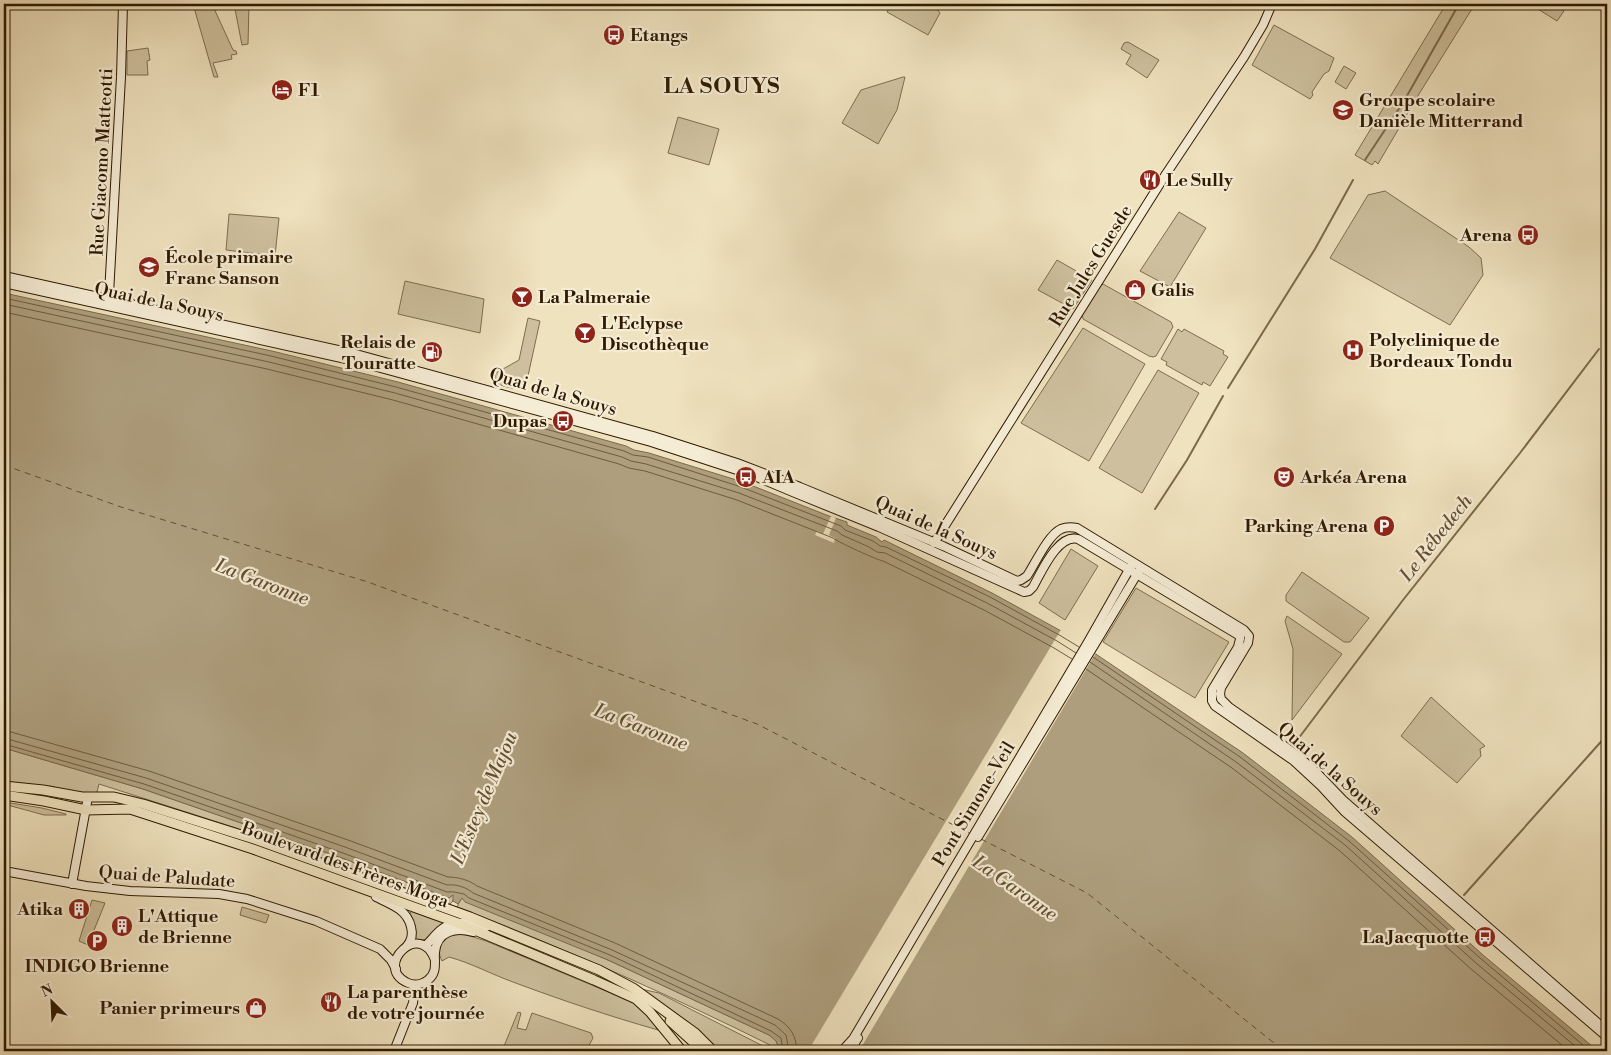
<svg xmlns="http://www.w3.org/2000/svg" width="1611" height="1055" font-family="'Libre Bodoni',serif">
  <style>
    .green { fill: #cec09e; stroke: #7e6d4f }
    .water { fill: #ae9e7d; stroke: #7b694b }
    .pier { fill: #efe2be }
    .lines { fill: none; stroke-linecap: round; stroke-linejoin: round }
    .shore { stroke: #6e5c3e; stroke-width: 1 }
    .stream { stroke: #7b694b; stroke-width: 2 }
    .ferry { stroke: #624f32; stroke-width: 1; stroke-dasharray: 6 5; stroke-linecap: butt }
    .secondary-casing { stroke: #2f1a00; stroke-width: 10 }
    .primary-casing { stroke: #2f1a00; stroke-width: 11 }
    .secondary { stroke: #f5ecd5; stroke-width: 8 }
    .primary { stroke: #efe2be; stroke-width: 9 }
    .labels { text-anchor: middle; dominant-baseline: central; stroke-width: 4.5; stroke-linejoin: round; paint-order: stroke }
    .poi-label { font-size: 18px; font-weight: bold; fill: #2f1a00; stroke: #f5ecd5; text-anchor: start }
    .street-label { font-size: 18px; fill: #2f1a00; stroke: #f5ecd5 }
    .water-label { font-size: 19px; font-style: italic; fill: #624f32; stroke: #f5ecd5 }
    .district-label { font-size: 22px; font-weight: bold; letter-spacing: 1px; fill: #2f1a00; stroke: #f5ecd5 }
  </style>
  <rect width="100%" height="100%" fill="#efe2be"/>
  <filter id="stains"><feTurbulence type="fractalNoise" baseFrequency=".004" numOctaves="4"/><feColorMatrix values="0 0 0 0 .2 0 0 0 0 .09 0 0 0 0 .02 0 0 0 .5 -.17"/></filter>
  <radialGradient id="worn" r=".72"><stop offset=".6" stop-color="#630" stop-opacity="0"/><stop offset="1" stop-color="#630" stop-opacity=".3"/></radialGradient>
  <!-- green -->
  <g class="green">
    <path d="M 193,4 L 212,4 L 233,50 L 236,51 L 237,54 L 231,55 L 232,59 L 213,63 L 218,77 L 214,77 Z"/>
    <path d="M 234,4 L 249,4 L 248,44 L 242,45 Z"/>
    <path d="M 891,4 L 933,4 L 940,13 L 928,35 L 887,12 Z"/>
    <path d="M 1446,4 L 1475,4 L 1419,94 L 1378,164 L 1375,161 L 1372,165 L 1355,155 Z"/>
    <path d="M 1530,4 L 1553,4 L 1564,11 L 1557,21 Z"/>
    <path d="M 1274,25 L 1334,58 L 1329,71 L 1324,74 L 1312,92 L 1313,95 L 1310,99 L 1252,65 Z"/>
    <path d="M 1128,42 L 1159,60 L 1147,78 L 1126,64 L 1131,55 L 1121,49 L 1124,43 Z"/>
    <path d="M 148,48 L 150,60 L 147,61 L 148,75 L 127,75 L 127,51 Z"/>
    <path d="M 1344,66 L 1356,73 L 1346,89 L 1335,82 Z"/>
    <path d="M 903,77 L 905,77 L 897,110 L 878,144 L 842,123 L 861,90 Z"/>
    <path d="M 678,117 L 719,129 L 709,165 L 668,153 Z"/>
    <path d="M 1385,191 L 1469,247 L 1481,258 L 1483,275 L 1450,325 L 1330,258 L 1368,195 Z"/>
    <path d="M 1179,212 L 1206,228 L 1170,287 L 1140,271 Z"/>
    <path d="M 229,214 L 279,218 L 275,256 L 226,250 Z"/>
    <path d="M 1057,260 L 1092,280 L 1073,309 L 1038,290 Z"/>
    <path d="M 405,281 L 484,299 L 480,333 L 398,314 Z"/>
    <path d="M 1103,284 L 1171,322 L 1173,327 L 1156,356 L 1153,357 L 1149,356 L 1083,319 L 1082,314 L 1099,287 Z"/>
    <path d="M 528,318 L 540,321 L 526,385 C 516,392 505,386 494,383 L 496,373 L 519,360 Z"/>
    <path d="M 1083,328 L 1145,364 L 1089,461 L 1021,423 Z"/>
    <path d="M 1178,329 L 1182,332 L 1184,329 L 1224,351 L 1223,354 L 1228,357 L 1210,386 L 1203,382 L 1202,385 L 1166,365 L 1167,362 L 1161,359 Z"/>
    <path d="M 1158,370 L 1199,393 L 1142,493 L 1099,468 Z"/>
    <path d="M 1071,549 L 1098,566 L 1065,620 L 1039,603 Z"/>
    <path d="M 1302,572 L 1369,618 L 1350,642 L 1344,642 L 1286,601 L 1286,595 Z"/>
    <path d="M 1136,588 L 1229,642 L 1195,698 L 1103,642 Z"/>
    <path d="M 1287,616 L 1342,654 L 1292,720 L 1293,649 L 1285,621 Z"/>
    <path d="M 1431,697 L 1485,746 L 1480,749 L 1481,756 L 1457,783 L 1401,736 Z"/>
    <path d="M 4,748 L 143,789 L 342,858 L 449,898 L 454,894 L 453,901 L 450,904 L 233,827 L 99,784 L 97,792 L 91,794 L 55,789 L 55,787 L 49,786 L 49,788 L 38,785 L 13,785 L 13,782 L 4,781 Z"/>
    <path d="M 4,802 L 42,808 L 66,814 L 66,815 L 44,815 L 4,804 Z"/>
    <path d="M 462,897 L 608,960 L 769,1035 L 776,1040 L 778,1046 L 776,1048 C 672,996 566,949 457,907 Z"/>
    <path d="M 92,900 L 105,903 L 88,945 L 79,941 Z"/>
    <path d="M 242,907 L 269,915 L 266,923 L 240,915 Z"/>
    <path d="M 412,911 L 445,923 L 428,939 L 416,941 L 410,915 L 410,913 Z"/>
    <path d="M 457,933 L 470,936 L 486,941 L 630,1001 C 643,1008 652,1018 658,1030 C 609,1016 561,1000 513,982 C 491,974 471,963 449,957 L 442,961 C 435,948 442,935 457,933 Z"/>
    <path d="M 641,989 L 659,993 L 765,1047 L 763,1051 L 715,1051 C 694,1026 668,1006 641,989 Z"/>
    <path d="M 518,1012 L 521,1013 L 517,1028 L 526,1030 L 532,1013 L 591,1033 L 593,1038 L 586,1051 L 502,1051 Z"/>
  </g>
  <!-- water -->
  <path class="water" d="M 4,293 L 272,351 L 398,382 L 626,446 L 634,450 L 649,453 L 743,482 L 829,516 L 847,522 L 847,525 L 876,537 L 882,542 L 884,540 L 992,593 L 1063,632 L 1243,753 L 1352,837 L 1483,955 L 1598,1051 L 782,1051 L 776,1048 L 778,1046 L 776,1041 L 769,1035 L 608,960 L 465,902 L 462,898 L 458,904 L 453,901 L 453,895 L 449,898 L 342,858 L 143,789 L 4,748 Z"/>
  <!-- pier -->
  <g class="pier">
    <path d="M 831,516 L 836,518 L 829,535 L 835,538 L 834,543 L 815,535 L 817,531 L 823,534 Z"/>
    <path d="M 1062,628 L 1097,651 L 859,1051 L 808,1051 Z"/>
  </g>
  <g class="lines">
    <!-- shore -->
    <g class="shore">
      <path d="M 4,298 L 271,356 L 396,387 L 624,451 L 633,455 L 648,457 L 741,487 L 841,526 L 845,530 L 873,541 L 880,546 L 886,547 L 990,597 L 1061,636 L 1079,647"/>
      <path d="M 4,304 L 269,362 L 395,393 L 622,457 L 631,461 L 646,464 L 739,493 L 837,531 L 842,535 L 869,547 L 877,552 L 885,553 L 987,603 L 1057,641 L 1076,653"/>
      <path d="M 4,312 L 267,369 L 393,400 L 619,464 L 629,468 L 645,471 L 737,500 L 833,538 C 838,542 877,560 883,561 L 984,610 L 1054,648 L 1072,659"/>
      <path d="M 1093,657 L 1240,757 L 1349,841 L 1480,958 L 1590,1051"/>
      <path d="M 1090,662 L 1236,762 L 1345,845 L 1476,963 L 1581,1051"/>
      <path d="M 1086,669 L 1232,768 L 1340,851 L 1471,969 L 1569,1051"/>
      <path d="M 4,730 L 149,771 L 348,840 L 448,877 C 458,877 469,880 477,886 L 615,943 L 778,1019 C 791,1027 796,1036 797,1051"/>
      <path d="M 4,738 L 146,778 L 345,847 L 447,885 C 456,884 466,887 473,893 L 612,950 L 775,1025 L 786,1035 L 789,1051"/>
      <path d="M 4,744 L 144,784 L 343,853 L 447,892 C 453,891 458,893 464,894 L 469,898 L 610,955 L 771,1031 L 781,1038 L 783,1051"/>
    </g>
    <!-- stream -->
    <g class="stream">
      <path d="M 1365,160 L 1404,101 L 1459,4"/>
      <path d="M 1228,388 L 1315,249 L 1353,180"/>
      <path d="M 1155,509 L 1187,460 L 1223,396"/>
      <path d="M 1295,743 L 1403,600 L 1520,453 L 1599,349"/>
      <path d="M 1464,895 L 1607,735"/>
    </g>
    <!-- ferry -->
    <g class="ferry">
      <path d="M 4,465 L 121,507 L 368,582 L 757,724 L 971,834"/>
      <path d="M 981,839 L 1087,893 L 1284,1051"/>
    </g>
    <!-- secondary casing -->
    <g class="secondary-casing">
      <g id="secondary">
        <path d="M 4,276 L 356,354 L 653,436 L 737,463 L 800,487 L 943,546 L 1017,581 L 1021,580 L 1027,576 C 1035,564 1048,535 1061,529 C 1066,527 1072,527 1077,528 L 1244,630 L 1249,636 L 1248,643 L 1221,688 L 1220,694 L 1221,699 L 1229,707 L 1275,739 L 1299,757 L 1316,772 L 1343,800 L 1607,1031"/>
        <path d="M 4,283 L 355,361 L 651,442 L 752,475 L 795,493 L 879,527 L 1024,592 L 1029,591 L 1033,587 C 1041,573 1058,533 1078,539 L 1240,636 L 1240,639 L 1238,647 L 1212,690 L 1212,701 L 1215,706 L 1294,761 L 1321,786 L 1345,812 L 1607,1037"/>
        <path d="M 108,304 L 109,294 L 121,77 L 123,4"/>
        <path d="M 934,543 L 1166,174 L 1244,57 L 1263,25 L 1272,4"/>
        <path d="M 978,837 L 1139,571"/>
        <path d="M 4,871 L 86,886 L 130,891 L 219,894 L 247,899 L 316,921 L 380,949 L 391,960 L 396,969"/>
        <path d="M 72,884 L 88,797"/>
        <path d="M 376,897 C 390,904 407,909 411,927 C 413,934 412,940 407,946"/>
        <path d="M 425,946 C 431,941 435,934 442,929 C 455,919 471,923 486,927"/>
        <path d="M 435,960 C 420,919 374,966 406,982 C 413,986 421,985 428,980 C 438,972 434,962 435,952 C 437,931 456,927 473,932"/>
        <path d="M 394,1051 L 413,1003 L 415,985"/>
        <path d="M 842,1051 L 853,1039 L 1088,642 L 1130,568"/>
        <path d="M 850,1051 L 858,1038"/>
      </g>
    </g>
    <!-- primary casing -->
    <g class="primary-casing">
      <g id="primary">
        <path d="M 4,786 L 43,790 L 82,797 L 114,797 L 143,804 L 257,840 L 470,917 L 599,970 L 633,988 L 695,1033 L 713,1051"/>
        <path d="M 4,795 L 44,801 L 86,810 L 130,809 L 253,849 L 458,923 L 594,980 L 636,999 L 650,1012 L 682,1051"/>
        <path d="M 670,1021 L 703,1051"/>
      </g>
    </g>
    <!-- secondary -->
    <use href="#secondary" class="secondary"/>
    <!-- primary -->
    <use href="#primary" class="primary"/>
  </g>
  <!-- icons -->
  <defs>
    <g id="bus-disc" transform="scale(1.125)"><circle r="9.5" fill="#8f2418" stroke="#f5ecd5"/><path d="M-5-6H5V4H4V6H2V4H-2V6H-4V4H-5ZM-3.5-4V0h7V-4ZM-3.5 1.2v1.5H-2V1.2ZM2 1.2v1.5H3.5V1.2Z" fill="#fff"/></g>
    <g id="hotel-disc" transform="scale(1.125)"><circle r="9.5" fill="#8f2418" stroke="#f5ecd5"/><path d="M-6-4.5h1.5V1H6V5H4.5V3h-9V5H-6ZM-4 0a1.8 1.8 0 1 1 3.6 0ZM.5 0V-2.5h3Q6-2.5 6 0Z" fill="#fff"/></g>
    <g id="school-disc" transform="scale(1.125)"><circle r="9.5" fill="#8f2418" stroke="#f5ecd5"/><path d="M0-5L7-2L0 1L-7-2ZM-4 1L0 2.5L4 1V4Q0 6-4 4Z" fill="#fff"/></g>
    <g id="restaurant-disc" transform="scale(1.125)"><circle r="9.5" fill="#8f2418" stroke="#f5ecd5"/><path d="M-5-6h1v4h1v-4h1v4h1v-4h1v5L-1.5 .5V6h-2V.5L-5-1ZM5-6V6H3V1.5H1.5Q1.5-4 5-6Z" fill="#fff"/></g>
    <g id="shop-disc" transform="scale(1.125)"><circle r="9.5" fill="#8f2418" stroke="#f5ecd5"/><path d="M-5-2.5h2.3a2.7 3.5 0 0 1 5.4 0H5L5.5 6h-11ZM-1.5-2.5h3a1.5 2.3 0 0 0-3 0Z" fill="#fff"/></g>
    <g id="bar-disc" transform="scale(1.125)"><circle r="9.5" fill="#8f2418" stroke="#f5ecd5"/><path d="M-6-5H6L.8 .8V4.5H3.5V6h-7V4.5H-.8V.8Z" fill="#fff"/></g>
    <g id="hospital-disc" transform="scale(1.125)"><circle r="9.5" fill="#8f2418" stroke="#f5ecd5"/><path d="M-5-5h3v3.5h4V-5h3V5h-3V1.5h-4V5h-3Z" fill="#fff"/></g>
    <g id="fuel-disc" transform="scale(1.125)"><circle r="9.5" fill="#8f2418" stroke="#f5ecd5"/><path d="M-5.5-6h7V0h2V4h1.3V-2.5L3-4.5l.8-.8L6-3V5H2.5V1h-1V6h-7ZM-4.2-4.7v3.2H.2V-4.7Z" fill="#fff"/></g>
    <g id="theatre-disc" transform="scale(1.125)"><circle r="9.5" fill="#8f2418" stroke="#f5ecd5"/><path d="M-5-5.5Q0-4 5-5.5V0Q5 5 0 6Q-5 5-5 0ZM-3.3-2.5H-1v1.5H-3.3ZM1-2.5H3.3v1.5H1ZM-2.8 1Q0 5.5 2.8 1Z" fill="#fff"/></g>
    <g id="parking-disc" transform="scale(1.125)"><circle r="9.5" fill="#8f2418" stroke="#f5ecd5"/><path d="M-3.5-5.5H1a3.5 3.5 0 0 1 0 7H-1V5.5H-3.5ZM-1-3.4V-.6H.8a1.4 1.4 0 0 0 0-2.8Z" fill="#fff"/></g>
    <g id="building-disc" transform="scale(1.125)"><circle r="9.5" fill="#8f2418" stroke="#f5ecd5"/><path d="M-4-6H4V6H1V3H-1V6H-4ZM-2.5-4.3h1.7v1.8h-1.7ZM.8-4.3h1.7v1.8H.8ZM-2.5-1h1.7V.8h-1.7ZM.8-1h1.7V.8H.8Z" fill="#fff"/></g>
  </defs>
  <g fill-rule="evenodd">
    <use href="#bus-disc" x="614" y="35"/>
    <use href="#hotel-disc" x="282" y="90"/>
    <use href="#school-disc" x="1343" y="110"/>
    <use href="#restaurant-disc" x="1150" y="180"/>
    <use href="#bus-disc" x="1528" y="235"/>
    <use href="#school-disc" x="149" y="267"/>
    <use href="#shop-disc" x="1135" y="290"/>
    <use href="#bar-disc" x="522" y="297"/>
    <use href="#bar-disc" x="585" y="333"/>
    <use href="#hospital-disc" x="1353" y="350"/>
    <use href="#fuel-disc" x="432" y="352"/>
    <use href="#bus-disc" x="563" y="421"/>
    <use href="#bus-disc" x="746" y="477"/>
    <use href="#theatre-disc" x="1284" y="477"/>
    <use href="#parking-disc" x="1384" y="526"/>
    <use href="#building-disc" x="79" y="909"/>
    <use href="#building-disc" x="122" y="926"/>
    <use href="#bus-disc" x="1485" y="937"/>
    <use href="#parking-disc" x="97" y="941"/>
    <use href="#restaurant-disc" x="331" y="1002"/>
    <use href="#shop-disc" x="256" y="1008"/>
  </g>
  <g class="labels">
    <!-- poi labels -->
    <g class="poi-label">
      <text x="630" y="35">Etangs</text>
      <text x="298" y="90">F1</text>
      <text x="1359" y="100">Groupe scolaire<tspan x="1359" dy="21">Danièle Mitterrand</tspan></text>
      <text x="1166" y="180">Le Sully</text>
      <text x="1512" y="235" text-anchor="end">Arena</text>
      <text x="165" y="257">École primaire<tspan x="165" dy="21">Franc Sanson</tspan></text>
      <text x="1151" y="290">Galis</text>
      <text x="538" y="297">La Palmeraie</text>
      <text x="601" y="323">L'Eclypse<tspan x="601" dy="21">Discothèque</tspan></text>
      <text x="1369" y="340">Polyclinique de<tspan x="1369" dy="21">Bordeaux Tondu</tspan></text>
      <text x="416" y="342" text-anchor="end">Relais de<tspan x="416" dy="21">Touratte</tspan></text>
      <text x="547" y="421" text-anchor="end">Dupas</text>
      <text x="762" y="477">AIA</text>
      <text x="1300" y="477">Arkéa Arena</text>
      <text x="1368" y="526" text-anchor="end">Parking Arena</text>
      <text x="63" y="909" text-anchor="end">Atika</text>
      <text x="138" y="916">L'Attique<tspan x="138" dy="21">de Brienne</tspan></text>
      <text x="1469" y="937" text-anchor="end">La Jacquotte</text>
      <text x="97" y="966" text-anchor="middle">INDIGO Brienne</text>
      <text x="347" y="992">La parenthèse<tspan x="347" dy="21">de votre journée</tspan></text>
      <text x="240" y="1008" text-anchor="end">Panier primeurs</text>
    </g>
    <!-- street labels -->
    <g class="street-label">
      <text transform="translate(102 162) rotate(-87)">Rue Giacomo Matteotti</text>
      <text transform="translate(1091 266) rotate(-58)">Rue Jules Guesde</text>
      <text transform="translate(159 302) rotate(12)">Quai de la Souys</text>
      <text transform="translate(553 392) rotate(16)">Quai de la Souys</text>
      <text transform="translate(936 528) rotate(24)">Quai de la Souys</text>
      <text transform="translate(1330 769) rotate(41)">Quai de la Souys</text>
      <text transform="translate(974 804) rotate(-59)">Pont Simone-Veil</text>
      <text transform="translate(345 865) rotate(20)">Boulevard des Frères Moga</text>
      <text transform="translate(167 877) rotate(4)">Quai de Paludate</text>
    </g>
    <!-- water labels -->
    <g class="water-label">
      <text transform="translate(1436 538) rotate(-52)">Le Rébedech</text>
      <text transform="translate(262 582) rotate(21)">La Garonne</text>
      <text transform="translate(641 727) rotate(21)">La Garonne</text>
      <text transform="translate(484 798) rotate(-67)">L'Estey de Majou</text>
      <text transform="translate(1015 888) rotate(35)">La Garonne</text>
    </g>
    <!-- district labels -->
    <g class="district-label">
      <text x="722" y="86">LA SOUYS</text>
    </g>
  </g>
  <!-- margin -->
  <rect width="1611" height="1055" fill="none" stroke="#efe2be" stroke-width="20"/>
  <rect x="5" y="5" width="1601" height="1045" fill="none" stroke="#2f1a00" stroke-width="2.5"/>
  <rect x="10" y="10" width="1591" height="1035" fill="none" stroke="#2f1a00"/>
  <!-- north arrow -->
  <g transform="translate(52 1002) rotate(336)" stroke="#f5ecd5" stroke-width="4" paint-order="stroke">
  <path d="M0-4L9 19L0 12L-9 19Z" fill="#2f1a00"/>
  <text y="-8" font-size="14" font-weight="bold" text-anchor="middle" fill="#2f1a00">N</text>
  </g>
  <rect width="100%" height="100%" filter="url(#stains)"/>
  <rect width="100%" height="100%" fill="url(#worn)"/>
</svg>
